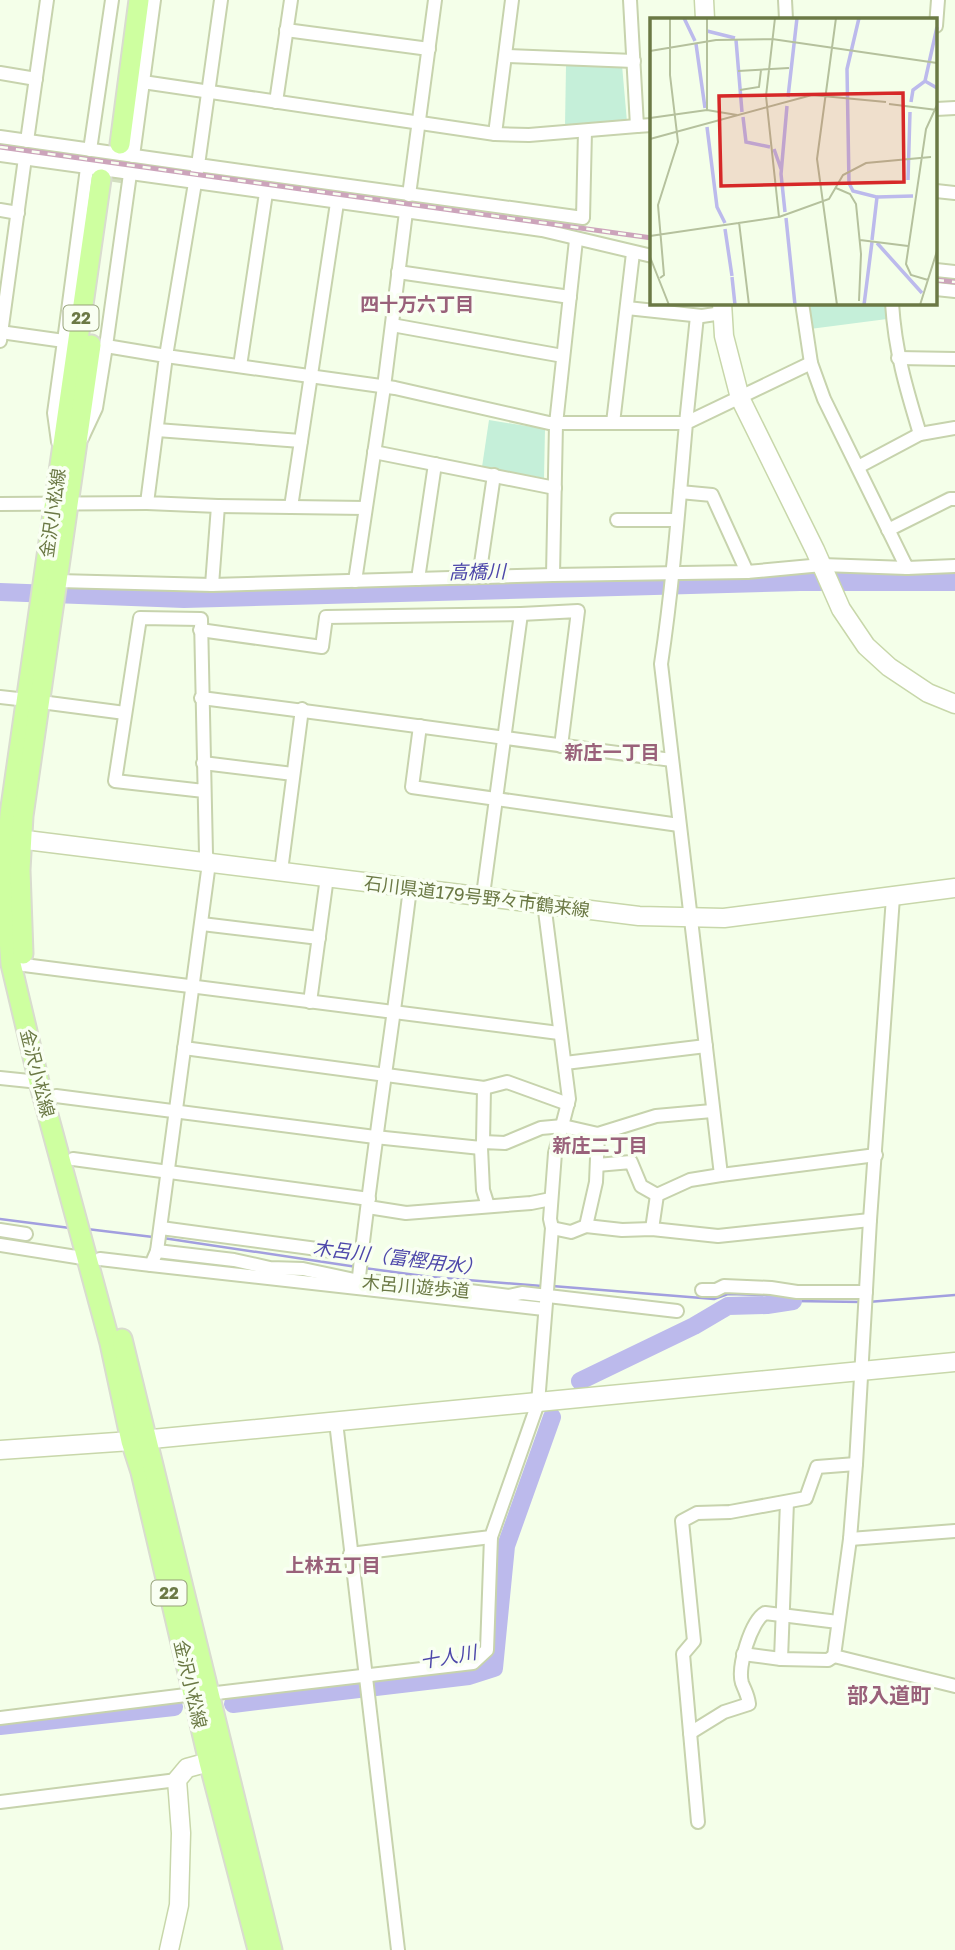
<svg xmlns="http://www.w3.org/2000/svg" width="955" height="1950" font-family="'Golos Text','Noto Sans JP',sans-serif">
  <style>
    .green { fill: #c5efd9 }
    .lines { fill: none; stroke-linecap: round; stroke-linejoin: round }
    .stream { stroke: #a29fdf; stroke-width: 2.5 }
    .river { stroke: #bcbaec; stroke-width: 18 }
    .primary-tunnel { stroke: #d2dec0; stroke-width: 19; stroke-dasharray: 19 10; stroke-linecap: butt }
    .street-casing { stroke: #c7d3ad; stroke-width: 16 }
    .secondary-casing { stroke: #c8d7aa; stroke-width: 21 }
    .primary-casing { stroke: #d9dccf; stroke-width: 23 }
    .street { stroke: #fff; stroke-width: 12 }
    .secondary { stroke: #fff; stroke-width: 18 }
    .primary { stroke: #ceffa0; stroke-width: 19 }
    .rail-casing { stroke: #cca4bb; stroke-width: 5 }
    .rail { stroke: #f9fff2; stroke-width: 2.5; stroke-dasharray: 8; stroke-linecap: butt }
    .labels { text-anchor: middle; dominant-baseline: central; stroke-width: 7; stroke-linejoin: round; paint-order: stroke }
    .shield { fill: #f9fff2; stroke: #96a179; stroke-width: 2 }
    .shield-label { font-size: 16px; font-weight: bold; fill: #6b7945 }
    .street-label { font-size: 18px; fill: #6b7945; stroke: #f9fff2 }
    .neighbourhood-label { font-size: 19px; font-weight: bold; fill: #99617a; stroke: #f9fff2 }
    .water-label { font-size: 19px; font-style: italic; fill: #4d47aa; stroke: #f9fff2 }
    .quarter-label { font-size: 21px; font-weight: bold; fill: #99617a; stroke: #f9fff2 }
    .inset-river { fill: none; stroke: #bcbaec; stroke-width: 3.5 }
    .inset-road { fill: none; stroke: #b5c19d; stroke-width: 2 }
    .view { fill: #d62828; fill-opacity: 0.15; stroke: #d62828; stroke-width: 3.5 }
    .inset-edge { fill: none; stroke: #6b7945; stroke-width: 3.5 }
  </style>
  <rect width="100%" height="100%" fill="#f4ffe9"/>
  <!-- green -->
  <g class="green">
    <path d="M 622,65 L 627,122 L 565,126 L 566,66 Z"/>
    <path d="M 808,303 L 887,303 L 887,319 L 810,329 Z"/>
    <path d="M 489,420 L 545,429 L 544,478 L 482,467 Z"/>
  </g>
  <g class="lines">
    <!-- stream -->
    <g class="stream">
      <path d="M 0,1219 L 70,1228"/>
      <path d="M 87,1229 L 153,1237"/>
      <path d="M 163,1238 L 357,1267"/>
      <path d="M 364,1268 L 431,1277 L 542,1286"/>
      <path d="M 552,1286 L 714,1299 L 728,1294 L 769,1295 L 793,1301 L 862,1302"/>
      <path d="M 868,1302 L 955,1295"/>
    </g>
    <!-- river -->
    <g class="river">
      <path d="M 0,592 L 184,599 L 800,582 L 955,582"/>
      <path d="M 580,1381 L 694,1326 L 728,1306 L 767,1305 L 793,1301"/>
      <path d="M 233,1704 L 469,1676 L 494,1668 L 506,1546 L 552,1417"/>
      <path d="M 0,1726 L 174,1707"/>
    </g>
    <!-- primary-tunnel -->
    <path class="primary-tunnel" d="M 114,182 L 120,144"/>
    <!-- street casing -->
    <g class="street-casing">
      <g id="street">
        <path d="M 221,0 L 198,165 L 583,218 L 585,131"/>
        <path d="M 630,0 L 637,126 L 652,125"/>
        <path d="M 785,0 L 786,19"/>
        <path d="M 936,26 L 938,0"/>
        <path d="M 286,30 L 429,49"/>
        <path d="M 506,56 L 634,61"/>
        <path d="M 0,73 L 36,79"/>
        <path d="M 143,82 L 154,0"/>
        <path d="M 276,102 L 291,0"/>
        <path d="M 936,109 L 955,108"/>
        <path d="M 495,134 L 512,0"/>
        <path d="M 0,137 L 198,165 L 166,356 L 395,388 L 549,423 L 686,423 L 697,316"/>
        <path d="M 27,141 L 47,0"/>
        <path d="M 90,150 L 112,0"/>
        <path d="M 0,155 L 542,230 L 652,256"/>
        <path d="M 133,156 L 143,82 L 495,134 L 529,135 L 637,126"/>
        <path d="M 936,191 L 955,193"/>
        <path d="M 409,195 L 435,0"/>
        <path d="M 0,210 L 18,213"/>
        <path d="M 936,270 L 955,272"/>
        <path d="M 398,272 L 570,297"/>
        <path d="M 936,289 L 955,291"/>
        <path d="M 802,303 L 811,363"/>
        <path d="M 892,303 C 895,351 906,388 920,434"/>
        <path d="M 627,308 L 702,316 L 722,313"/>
        <path d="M 392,325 L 563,356"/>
        <path d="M 0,332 L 64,341 L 87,168"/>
        <path d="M 0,341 L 25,158"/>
        <path d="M 106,346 L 130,174"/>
        <path d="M 898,358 L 955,359"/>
        <path d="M 240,366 L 266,193"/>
        <path d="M 613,423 L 633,253"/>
        <path d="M 157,430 L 301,441"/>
        <path d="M 82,438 L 96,408 L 106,346 L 166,356 L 147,503 L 218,506 L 212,585"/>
        <path d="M 58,442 L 54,413 L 64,341"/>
        <path d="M 374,452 L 555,488"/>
        <path d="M 858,467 L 920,434 L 955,428"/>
        <path d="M 680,492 L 712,495 L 747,572"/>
        <path d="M 0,504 L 147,503"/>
        <path d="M 218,506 L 365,508"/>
        <path d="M 291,507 L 337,203"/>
        <path d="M 617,520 L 676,520"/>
        <path d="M 888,530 L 950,499 L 955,499"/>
        <path d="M 553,575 L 556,424 L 576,240"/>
        <path d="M 479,577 L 494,475"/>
        <path d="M 418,579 L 435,464"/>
        <path d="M 58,581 L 212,585 L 553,575 L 747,572 L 822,565 L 907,568"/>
        <path d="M 355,581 L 384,387 L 406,212"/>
        <path d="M 521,614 L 578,611 L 561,746"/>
        <path d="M 200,630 L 322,647 L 326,617 L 521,614 L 483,895"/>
        <path d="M 0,697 L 27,700"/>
        <path d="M 201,698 C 358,717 515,740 672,760"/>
        <path d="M 41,702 L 125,713"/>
        <path d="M 420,726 L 412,787 L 679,825"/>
        <path d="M 203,763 L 293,774"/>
        <path d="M 281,871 L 302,709"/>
        <path d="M 893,897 L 870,1220 L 856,1464 L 850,1539 L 834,1656 L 955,1686"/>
        <path d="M 202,924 L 319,938"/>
        <path d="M 24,965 L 559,1033"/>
        <path d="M 310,1002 L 327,877"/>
        <path d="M 184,1048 L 484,1088 L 507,1082 L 568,1104"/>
        <path d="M 565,1063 L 706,1046"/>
        <path d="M 0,1078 L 39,1082"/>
        <path d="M 56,1096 L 375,1137 L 481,1148 L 483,1142 L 505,1143 L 541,1128 L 563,1126 L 598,1134 L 656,1116 L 712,1111"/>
        <path d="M 483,1142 L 484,1088"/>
        <path d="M 481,1148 L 483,1190 L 488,1206"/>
        <path d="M 876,1155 L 721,1175 L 661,664 C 673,584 679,503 686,423 L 811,363 L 824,399 L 907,568 L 955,566"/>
        <path d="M 73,1159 L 369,1199"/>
        <path d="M 597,1165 L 631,1162 L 641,1186 L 657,1195"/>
        <path d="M 368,1207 L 406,1213 L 531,1203 L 551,1199"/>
        <path d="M 586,1226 L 622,1230 L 652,1229 L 718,1236 L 870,1220"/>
        <path d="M 161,1228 L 362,1255"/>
        <path d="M 552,1228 L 571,1232 L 586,1226 L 596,1182 L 598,1134"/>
        <path d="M 652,1229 L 657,1195 L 690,1180 L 721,1175"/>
        <path d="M 0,1230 L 26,1234"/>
        <path d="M 0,1245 L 89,1259"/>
        <path d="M 157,1251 L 234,1260 L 270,1268 L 303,1269 L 359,1281 L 407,1283 L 509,1296 L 522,1293 L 677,1311"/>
        <path d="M 100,1259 L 151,1265 L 157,1251 L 209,863 L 206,854 L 201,619 L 140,618 L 115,781 L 204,791"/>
        <path d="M 151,1265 L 544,1309"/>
        <path d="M 358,1286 C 372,1153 394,1021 410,888"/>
        <path d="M 702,1290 L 716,1290 L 724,1286 L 771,1288 L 797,1292 L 866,1292"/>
        <path d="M 336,1422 L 398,1950"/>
        <path d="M 850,1539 L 955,1531"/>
        <path d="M 350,1554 L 491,1537 L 538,1403 L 552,1228 L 550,1219 L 555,1153 L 569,1099 L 544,903"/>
        <path d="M 743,1654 L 781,1659 L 828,1660 L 834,1656"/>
        <path d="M 781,1659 L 787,1502"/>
        <path d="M 208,1694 L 473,1663 L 487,1650 L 491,1537"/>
        <path d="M 0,1718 L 194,1694"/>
        <path d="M 690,1733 L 724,1712 L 749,1704 C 748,1695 745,1691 742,1683 C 737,1667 751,1621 765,1613 L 838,1622"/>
        <path d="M 0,1802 L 177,1780"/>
        <path d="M 698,1822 L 683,1654 L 694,1641 L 682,1521 L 697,1513 L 730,1512 L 806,1498 L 817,1467 L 856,1464"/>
      </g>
    </g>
    <!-- secondary casing -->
    <g class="secondary-casing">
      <g id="secondary">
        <path d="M 704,0 L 705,19"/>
        <path d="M 722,303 L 724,336 L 740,398 L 815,550 L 841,609 L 866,646 L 889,667 L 928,693 L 955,704"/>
        <path d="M 10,838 L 639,916 L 724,918 L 955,888"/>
        <path d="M 0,1450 L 131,1441 L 955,1362"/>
        <path d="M 169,1950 L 179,1905 L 181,1833 L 177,1780 L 187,1768 L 209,1762"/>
      </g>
    </g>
    <!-- primary casing -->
    <g class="primary-casing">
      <g id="primary">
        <path d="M 120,144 L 139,0"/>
        <path d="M 101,179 L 10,814 L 5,889 L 11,964 L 39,1082 L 110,1343 L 131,1441 L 141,1472 L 209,1762 L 258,1950"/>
        <path d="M 23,954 L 20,870 L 23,816 L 91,345"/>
        <path d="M 122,1339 L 272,1950"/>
      </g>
    </g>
    <!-- street -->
    <use href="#street" class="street"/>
    <!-- secondary -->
    <use href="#secondary" class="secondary"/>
    <!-- primary -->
    <use href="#primary" class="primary"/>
    <!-- rail casing -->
    <g class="rail-casing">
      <g id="rail">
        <path d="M 0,147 L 652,238"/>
        <path d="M 936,280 L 955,282"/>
      </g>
    </g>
    <!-- rail -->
    <use href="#rail" class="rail"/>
  </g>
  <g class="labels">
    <!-- shield labels -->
    <g class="shield">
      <rect x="63.5" y="305.5" width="35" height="25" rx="5"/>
      <rect x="151.5" y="1580.5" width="35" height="25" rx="5"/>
    </g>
    <g class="shield-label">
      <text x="81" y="318">22</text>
      <text x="169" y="1593">22</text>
    </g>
    <!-- street labels -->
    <g class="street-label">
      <text transform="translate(52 513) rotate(-82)">金沢小松線</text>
      <text transform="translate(477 896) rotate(7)">石川県道179号野々市鶴来線</text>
      <text transform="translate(38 1073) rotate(76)">金沢小松線</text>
      <text transform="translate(416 1286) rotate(5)">木呂川遊歩道</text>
      <text transform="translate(191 1684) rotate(77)">金沢小松線</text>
    </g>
    <!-- neighbourhood labels -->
    <g class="neighbourhood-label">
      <text x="417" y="303">四十万六丁目</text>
      <text x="612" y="751">新庄一丁目</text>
      <text x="600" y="1144">新庄二丁目</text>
      <text x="333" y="1564">上林五丁目</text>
    </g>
    <!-- water labels -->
    <g class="water-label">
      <text transform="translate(477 571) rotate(-1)">高橋川</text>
      <text transform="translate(398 1257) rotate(7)">木呂川（富樫用水）</text>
      <text transform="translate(448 1656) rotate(-10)">十人川</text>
    </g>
    <!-- quarter labels -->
    <g class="quarter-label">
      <text x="889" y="1695">部入道町</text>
    </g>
  </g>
  <!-- overview -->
  <g transform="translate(650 18)">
    <rect width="287" height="287" fill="#f4ffe9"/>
    <path class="inset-river" d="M 34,0 L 45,23M 209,0 L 197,51 L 199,165 L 203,173 L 227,179 L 222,222M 57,13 L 85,20M 86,22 L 92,94M 46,26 L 55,90M 275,63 L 287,9M 138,79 L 147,0M 261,84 L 263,72 L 275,63 L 287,70M 93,99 L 96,124 L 120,129M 57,109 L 67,189 L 75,205M 124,131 L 131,151M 258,162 L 260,94M 227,179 L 263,178M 135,194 L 131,156 L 137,88M 136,200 L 145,287M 75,211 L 82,258M 227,225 L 272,275M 82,259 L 85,287M 214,287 L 222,224"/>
    <path class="inset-road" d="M 57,0 L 57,92M 186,0 L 167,141 L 187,287M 0,33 L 66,22 L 122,21 L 287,45M 88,53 L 139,50M 90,72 L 109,69 L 111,52M 239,86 L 287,92M 0,100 L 57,92 L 87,97M 0,121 L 162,77 L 236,84M 186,170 L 200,176 L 206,186 L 211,236 L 209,283M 129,199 L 179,181 L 193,157 L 216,145 L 281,139M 89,204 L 99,287M 0,218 L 129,199 L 116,78 L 125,0M 210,222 L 258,228M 0,239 L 19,287M 10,260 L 14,257 L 8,187 L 28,124 L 20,57 L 20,0M 278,262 L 261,257 L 256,246 L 276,111 L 287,87M 270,287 L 287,233"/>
    <path class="view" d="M 253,75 L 254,164 L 71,168 L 69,78 Z"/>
    <rect width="287" height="287" class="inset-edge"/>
  </g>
</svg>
